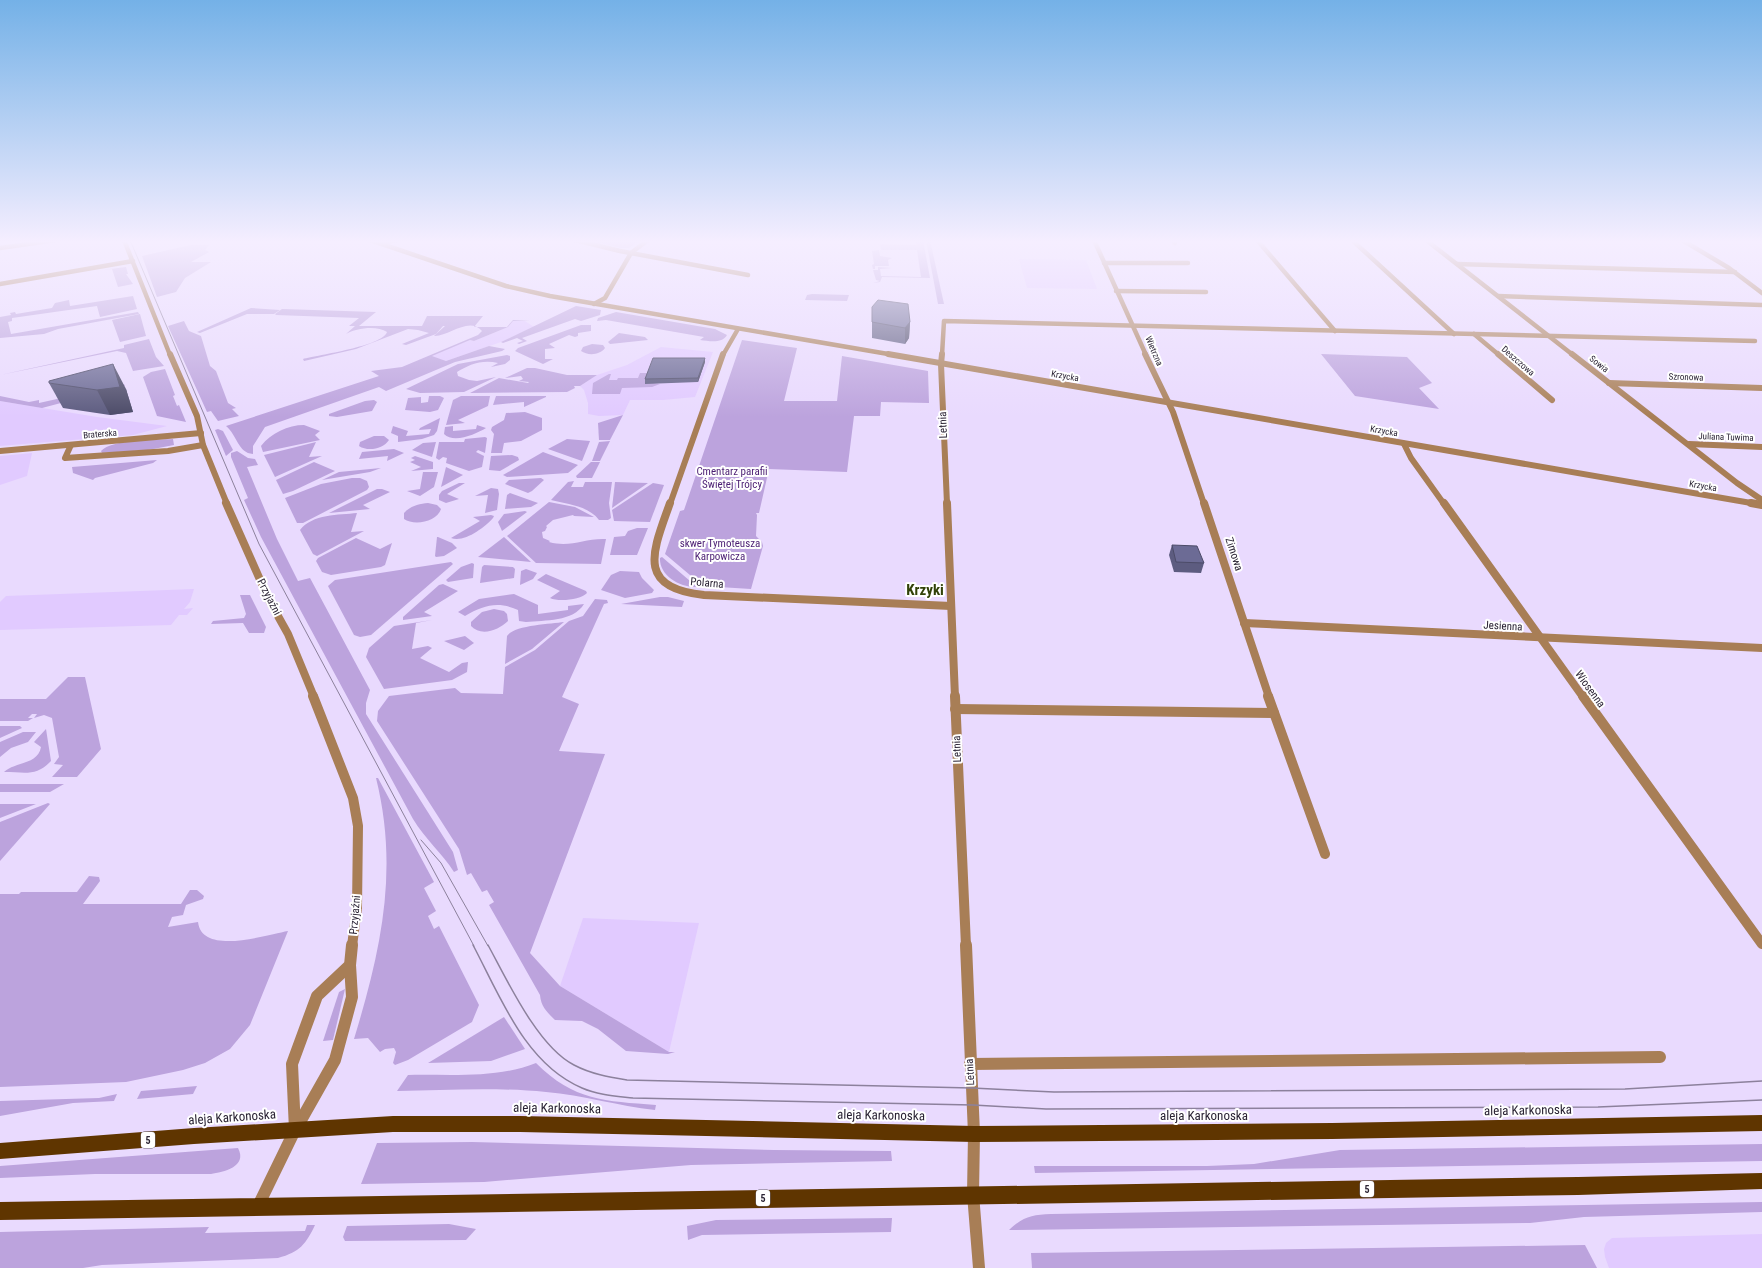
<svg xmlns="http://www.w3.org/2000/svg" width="1762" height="1268" font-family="'Roboto Condensed',sans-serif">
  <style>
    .built { fill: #e1caff }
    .green { fill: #bca3dd }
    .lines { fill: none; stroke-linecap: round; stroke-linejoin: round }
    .minor-far4 { stroke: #a87e56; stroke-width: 4.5 }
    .minor-far3 { stroke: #a87e56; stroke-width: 6 }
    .minor-far2 { stroke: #a87e56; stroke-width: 8 }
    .minor-far1 { stroke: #a87e56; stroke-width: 10 }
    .minor { stroke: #a87e56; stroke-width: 12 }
    .tertiary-far4 { stroke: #a87e56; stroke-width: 4.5 }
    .tertiary-far3 { stroke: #a87e56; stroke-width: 6 }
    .tertiary-far2 { stroke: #a87e56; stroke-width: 8 }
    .tertiary-far1 { stroke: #a87e56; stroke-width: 10 }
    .tertiary { stroke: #a87e56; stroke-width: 12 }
    .primary { fill: #5f3500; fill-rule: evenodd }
    .tram-far1 { stroke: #8c819c; stroke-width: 1 }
    .tram { stroke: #8c819c; stroke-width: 1.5 }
    .wall { fill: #5d5c80 }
    .shaded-wall { fill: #4c4b68 }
    .building { fill: #6c6b95; stroke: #4c4b68 }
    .labels { text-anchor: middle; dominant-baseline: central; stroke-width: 4; stroke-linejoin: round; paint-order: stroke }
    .far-street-label { font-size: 9px; fill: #2a2334; stroke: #fff }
    .shield { fill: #fff; stroke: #6a6571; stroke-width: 1 }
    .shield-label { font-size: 10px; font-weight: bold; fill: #2a2334 }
    .street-label { font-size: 11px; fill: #2a2334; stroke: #fff }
    .park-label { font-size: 11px; fill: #4a1d72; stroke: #fff }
    .near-street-label { font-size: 13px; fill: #2a2334; stroke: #fff }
    .district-label { font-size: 15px; font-weight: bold; fill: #324209; stroke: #fff }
  </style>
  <rect width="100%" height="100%" fill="#e9dafe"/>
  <!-- built -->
  <g class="built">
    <path d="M 1019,259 L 1086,260 L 1097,289 L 1027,288 Z"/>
    <path d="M 513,321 L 525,321 L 534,327 L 501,342 L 446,361 L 431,356 L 470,340 L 474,341 L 508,327 Z"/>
    <path d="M 661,347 L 713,352 L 695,397 L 663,400 L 630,400 L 623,415 L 599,416 L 588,414 L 588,403 L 584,390 L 580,386 L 597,375 L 627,365 Z"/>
    <path d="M 0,401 L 97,417 L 167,426 L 133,435 L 0,446 Z"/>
    <path d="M 32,453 L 27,476 L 0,485 L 0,456 Z"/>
    <path d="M 194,589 L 190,602 L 184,609 L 193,608 L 187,615 L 179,615 L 171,625 L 0,630 L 0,602 L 6,596 Z"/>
    <path d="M 583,918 L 699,923 L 669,1052 L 560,986 Z"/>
    <path d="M 1762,1234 L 1762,1268 L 1609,1268 L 1605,1257 L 1604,1249 L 1606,1243 L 1612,1238 Z"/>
  </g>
  <!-- green -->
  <g class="green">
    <path d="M 587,240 L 640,240 L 629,248 L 621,248 Z"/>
    <path d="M 916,240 L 923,240 L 930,278 L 882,277 L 880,282 L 873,283 L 880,281 L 876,280 L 873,270 L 878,270 L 878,267 L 892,268 L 880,269 L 881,276 L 921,277 L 917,250 L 881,250 L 880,244 L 916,245 Z"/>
    <path d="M 926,240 L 930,240 L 944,304 L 938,304 Z"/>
    <path d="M 191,245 L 209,245 L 205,250 L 209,252 L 191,262 L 211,262 L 185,278 L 176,292 L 157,297 L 142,256 Z"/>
    <path d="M 879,250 L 880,256 L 892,258 L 888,260 L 889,266 L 875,266 L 875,269 L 873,269 L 872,265 L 874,264 L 872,251 Z"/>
    <path d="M 126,267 L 128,274 L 126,274 L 133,284 L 118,287 L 112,269 L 102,270 Z"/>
    <path d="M 812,294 L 849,295 L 847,301 L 805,300 L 807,295 Z"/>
    <path d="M 133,296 L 137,309 L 100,317 L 97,306 L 12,318 L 12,321 L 8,322 L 11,334 L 138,312 L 139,314 L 58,329 L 44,334 L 0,338 L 0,317 L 11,315 L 10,313 L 15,312 L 16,314 L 52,308 L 55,303 L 69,300 L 70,306 Z"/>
    <path d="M 576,306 L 601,310 L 600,315 L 581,321 L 575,319 L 522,338 L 527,341 L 519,344 L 517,343 L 523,341 L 517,338 L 503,343 L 501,342 Z"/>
    <path d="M 251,308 L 280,310 L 274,314 L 247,314 L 200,333 L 197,332 Z"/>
    <path d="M 282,309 L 376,312 L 359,326 L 422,326 L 427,316 L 483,316 L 474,327 L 507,327 L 513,320 L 530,320 L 513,321 L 508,327 L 474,341 L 470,340 L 432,356 L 446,361 L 489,346 L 505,349 L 502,351 L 455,362 L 386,391 L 379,387 L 265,427 L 253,446 L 253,454 C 238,453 237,435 226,426 L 379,376 L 371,371 L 402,367 L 478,335 L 482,331 C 469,316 448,337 434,336 L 445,326 L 443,326 L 436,334 L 406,345 L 402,344 L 429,333 L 418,330 L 408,329 L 356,349 L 304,361 L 303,359 C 318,355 383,346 387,332 C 377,325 356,328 346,334 L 355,326 L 349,326 L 359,318 L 276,315 L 275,314 Z"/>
    <path d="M 616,312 L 715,329 L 727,335 C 722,344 709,341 700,340 L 704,337 L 606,320 L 597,321 L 598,318 Z"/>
    <path d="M 140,314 L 146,336 L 120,342 L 112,320 Z"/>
    <path d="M 184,321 L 189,331 L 201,336 L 210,366 L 216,371 L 228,403 L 236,408 L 232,409 L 239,416 L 218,421 L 211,411 L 207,412 L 168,326 Z"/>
    <path d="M 581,325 L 591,325 L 591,331 L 578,333 L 578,336 L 575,337 L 569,335 L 549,344 L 555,348 L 545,349 L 545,359 L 553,359 L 543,364 L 515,351 L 518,348 Z"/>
    <path d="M 619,333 L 645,337 L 648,340 L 610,344 L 608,342 Z"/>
    <path d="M 149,339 L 156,357 L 164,366 L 133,371 L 126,353 L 117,351 L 0,375 L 124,348 L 124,345 Z"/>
    <path d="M 742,340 L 797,348 L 784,401 L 837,401 L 842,356 L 928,371 L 929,403 L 881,402 L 880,416 L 854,416 L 847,472 L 769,469 L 759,513 L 756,513 L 757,515 L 756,536 L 762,542 L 763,546 L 751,589 L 703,586 L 665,554 L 680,511 L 684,510 Z"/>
    <path d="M 592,344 L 603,345 L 605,348 C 600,355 588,356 581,351 L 583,347 Z"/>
    <path d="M 1321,354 L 1407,357 L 1432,383 L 1419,388 L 1439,409 L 1355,396 Z"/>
    <path d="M 507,355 L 510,356 L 510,360 L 505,364 L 491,367 L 498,363 C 482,359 468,365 457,372 L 458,376 L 469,380 L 477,381 L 496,377 L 464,392 L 420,393 L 406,389 L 458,364 Z"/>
    <path d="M 527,368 L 535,368 L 567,375 L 597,375 L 580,386 L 574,386 L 575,388 L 567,392 L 470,393 L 499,378 L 528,383 L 529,382 L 519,381 L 523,379 L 521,376 L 505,378 Z"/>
    <path d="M 165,369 L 175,395 L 173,396 L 177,406 L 179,405 L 186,422 L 157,416 L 143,377 L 151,372 Z"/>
    <path d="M 640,373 L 650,373 L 646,382 L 660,384 L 652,387 L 622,388 L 620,394 L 592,394 L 593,383 L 609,374 L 611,374 L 609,380 L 617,380 L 618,378 L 638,378 Z"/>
    <path d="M 124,384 L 125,386 L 42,408 L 0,401 L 0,396 L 29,402 L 39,400 L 39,403 Z"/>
    <path d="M 429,396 L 440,396 L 444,398 L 438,410 L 430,412 L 405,410 L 408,398 L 421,397 L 421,403 L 428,402 Z"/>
    <path d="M 461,396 L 490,396 L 488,406 L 458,420 L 465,423 L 446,425 L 453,400 Z"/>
    <path d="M 496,396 L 546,396 L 546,397 L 524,407 L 524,402 L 493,405 Z"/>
    <path d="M 374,400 L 377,402 L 372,411 L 337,417 L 329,416 L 329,414 L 365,401 Z"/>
    <path d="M 525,412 L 542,418 L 542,430 L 521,441 L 504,443 L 502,453 L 491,453 L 494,434 L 491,430 L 492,427 L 504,420 L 506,413 Z"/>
    <path d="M 623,415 L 610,440 L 599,440 L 598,423 Z"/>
    <path d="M 440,418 L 437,431 L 434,435 L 422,439 L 398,442 L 398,436 L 391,433 L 393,426 L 408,431 L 406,436 L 429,434 L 431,429 L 419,430 L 420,428 Z"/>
    <path d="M 304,425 L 320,431 L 315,435 L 320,440 L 263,452 L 261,446 C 271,433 288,425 304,425 Z"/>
    <path d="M 477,425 L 486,428 C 476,434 454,444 444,434 L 445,427 L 453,426 L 453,431 L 476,429 Z"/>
    <path d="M 218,429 L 223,431 L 233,450 L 226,456 L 215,430 Z"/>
    <path d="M 374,436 L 384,436 L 389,440 C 383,449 368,452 359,446 L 360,442 Z"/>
    <path d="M 485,437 L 487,438 L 485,453 L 478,450 L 476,452 L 484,456 L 482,467 L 469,471 L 446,463 L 447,458 L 443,457 L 439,460 L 436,458 L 439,442 L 464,442 L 465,439 Z"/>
    <path d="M 173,439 L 174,445 L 148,450 L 102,453 L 101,451 C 112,439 156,440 173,439 Z"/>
    <path d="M 567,439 L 590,441 L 582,461 L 548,449 Z"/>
    <path d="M 610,441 L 600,461 L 592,461 L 599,442 Z"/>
    <path d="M 316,442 L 309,457 L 322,456 L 275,477 L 264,455 Z"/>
    <path d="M 436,442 L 432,457 L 412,450 L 423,443 Z"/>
    <path d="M 394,449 L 404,453 L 387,461 L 388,456 L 359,459 L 362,452 Z"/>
    <path d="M 237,451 L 248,458 L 255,459 L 258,465 L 247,467 L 277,539 L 298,581 L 310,578 L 370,690 L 366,703 L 366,714 L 453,852 L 458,870 L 454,872 C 442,853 425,839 413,819 L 261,537 L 244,500 L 248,498 L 231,457 L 231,453 Z"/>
    <path d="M 543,452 L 578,465 L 568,473 L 507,477 L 503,475 Z"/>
    <path d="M 512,455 L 518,457 L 519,460 L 500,471 L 489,470 L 491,456 Z"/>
    <path d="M 415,456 L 433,462 L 433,469 L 411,471 L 421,467 L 410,462 L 415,460 L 411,458 Z"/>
    <path d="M 157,460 L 153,463 L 95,478 L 93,480 L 73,473 L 72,467 Z"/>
    <path d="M 314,462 L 335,471 L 293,491 L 283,494 L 276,480 Z"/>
    <path d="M 591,462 L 600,462 L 592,478 L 577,478 L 576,476 Z"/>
    <path d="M 446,467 L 463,475 L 441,487 Z"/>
    <path d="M 381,468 L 370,472 L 322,480 L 339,472 Z"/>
    <path d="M 423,472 L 438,472 L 434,487 L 420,496 L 407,491 L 420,489 Z"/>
    <path d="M 352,478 L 360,478 L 367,481 L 369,487 L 367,490 L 303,523 L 297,523 L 285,498 L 321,484 Z"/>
    <path d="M 541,478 L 544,480 L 532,491 L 528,493 L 505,484 L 509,480 Z"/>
    <path d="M 574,481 L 571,487 L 583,487 L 585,482 L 612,482 L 609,503 L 611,518 L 608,520 L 599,520 C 589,506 567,504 551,500 L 568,482 Z"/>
    <path d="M 615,482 L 648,483 L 612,508 Z"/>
    <path d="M 459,483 L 465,483 L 447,494 L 459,499 L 446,503 L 439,500 L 439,495 L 442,491 Z"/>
    <path d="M 653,483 L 664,485 L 650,522 L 614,521 L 612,510 Z"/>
    <path d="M 491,488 L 498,489 L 499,494 L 497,510 L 485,513 L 488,495 L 475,496 Z"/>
    <path d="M 377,489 L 382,489 L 390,492 L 363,505 L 370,509 L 329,513 Z"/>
    <path d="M 510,493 L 538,503 L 531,507 L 505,509 L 507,495 Z"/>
    <path d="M 549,502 L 575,507 L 594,517 L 574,516 L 573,515 L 553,520 L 546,526 L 547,527 L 545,531 L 542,532 L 543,538 L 550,541 L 549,542 C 571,548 584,538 606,539 L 601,564 L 536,563 L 507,536 Z"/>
    <path d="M 428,503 L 437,505 L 441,509 C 437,522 414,526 404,519 L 404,513 C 410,506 419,504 428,503 Z"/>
    <path d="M 525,511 L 527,512 L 502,531 L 498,522 L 504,514 Z"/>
    <path d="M 357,513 L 351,532 L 364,531 L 317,556 L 313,554 L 300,530 C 312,514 339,515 357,513 Z"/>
    <path d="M 491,515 L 494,516 L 493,518 C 484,528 464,543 451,538 L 480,521 L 473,517 Z"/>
    <path d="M 637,528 L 648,528 L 637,555 L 610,555 L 614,537 L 625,536 L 628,531 Z"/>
    <path d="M 437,537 L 438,537 L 452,543 L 457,548 L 444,556 L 436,557 L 435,556 Z"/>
    <path d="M 504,537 L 531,562 L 478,557 Z"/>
    <path d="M 356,538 L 380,549 L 392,543 L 385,565 L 381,567 L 331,575 L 322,572 L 316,561 L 318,558 Z"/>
    <path d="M 662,557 L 697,587 C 681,588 659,576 660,558 Z"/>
    <path d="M 451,562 L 453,564 L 371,635 L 360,637 L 354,635 L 328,586 L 335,580 Z"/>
    <path d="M 472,563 L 474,564 L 473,578 L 448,582 L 446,580 L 461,567 Z"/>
    <path d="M 484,565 L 513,567 L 515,569 L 514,578 L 480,583 L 482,567 Z"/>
    <path d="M 526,569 L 537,573 L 533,579 L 520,585 L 521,571 Z"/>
    <path d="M 620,571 L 639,572 L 642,578 L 654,590 L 652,593 L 625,598 L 601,590 L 611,575 Z"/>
    <path d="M 546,574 L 586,591 L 587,593 C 581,600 558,602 550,598 L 560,591 L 537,580 Z"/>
    <path d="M 443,584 L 458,591 L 424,612 L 432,616 L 403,620 L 403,617 L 439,585 Z"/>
    <path d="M 514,594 L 538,605 L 538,614 L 568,610 L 568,606 L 584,604 C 573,622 545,620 526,622 L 519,621 L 518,610 C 498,601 484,605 465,616 L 458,612 L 479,599 Z"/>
    <path d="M 240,595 L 250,595 L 266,627 L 264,633 L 249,633 L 243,623 L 211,624 L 213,621 L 244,618 L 246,614 Z"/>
    <path d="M 660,597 L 668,597 L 684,601 L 682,607 L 621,604 Z"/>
    <path d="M 595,599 L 607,600 L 608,603 L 604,604 L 562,697 L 579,704 L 559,751 L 605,754 L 530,953 L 560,986 L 669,1052 L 675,1052 L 668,1054 L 626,1051 L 598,1029 L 582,1021 L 555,1020 C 547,1012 541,1007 540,995 L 489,905 L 494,902 L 487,890 L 482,892 L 471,873 L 467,875 L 459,849 L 377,721 L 378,711 L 389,696 L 455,688 L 461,693 L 503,694 L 505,667 L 535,650 L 569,621 L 583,616 Z"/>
    <path d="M 494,609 L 504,611 L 507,614 L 508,621 C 499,630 481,637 471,626 L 471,622 L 482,612 Z"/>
    <path d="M 432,620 L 416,623 L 412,649 L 428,646 L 432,648 L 420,658 L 449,672 L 462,663 L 468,662 L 467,672 L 452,680 L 384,689 L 366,657 L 369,648 L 394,626 Z"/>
    <path d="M 564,622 L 532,649 L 505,664 L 507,636 C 514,625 551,624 564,622 Z"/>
    <path d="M 465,636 L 474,643 L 464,650 L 444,641 Z"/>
    <path d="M 68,677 L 85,677 L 101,749 L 77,777 L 52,777 L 63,765 L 54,764 L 59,757 L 52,718 L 44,715 L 34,718 L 37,714 L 32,714 L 28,718 L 33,718 L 28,721 L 0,721 L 0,699 L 46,699 Z"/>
    <path d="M 0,726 L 20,726 L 22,728 L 0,738 Z"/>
    <path d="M 46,729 L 51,761 C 36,777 25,772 4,772 C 14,762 38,765 41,747 L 34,742 Z"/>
    <path d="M 23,732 L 36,732 L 28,742 L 11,748 L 0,757 L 0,742 Z"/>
    <path d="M 376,778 L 378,778 L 434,882 L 424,888 L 436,911 L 428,916 L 434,929 L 439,926 L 479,1005 L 472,1022 L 408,1060 L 395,1065 L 393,1063 L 396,1052 L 394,1048 L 385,1049 L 380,1052 L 368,1038 L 354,1039 C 381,950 399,870 376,778 Z"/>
    <path d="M 0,784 L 64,784 L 50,792 L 0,792 Z"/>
    <path d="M 48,803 L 50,804 L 0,861 L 0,822 Z"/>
    <path d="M 0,804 L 36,804 L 0,818 Z"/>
    <path d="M 89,876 L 99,877 L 100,881 L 83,904 L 181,904 L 190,890 L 197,890 L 204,896 L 203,899 L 186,905 L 183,915 L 172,917 L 168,927 L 198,922 C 202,956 266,935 288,931 L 250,1025 L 230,1049 L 205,1063 L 183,1070 L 126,1082 L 0,1087 L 0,894 L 19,894 L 21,892 L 77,892 Z"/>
    <path d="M 345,989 L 333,1040 L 323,1041 L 339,992 Z"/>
    <path d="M 504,1017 L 525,1049 L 491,1061 L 428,1063 Z"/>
    <path d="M 536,1063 C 574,1101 605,1101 656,1105 L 655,1110 C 618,1106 583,1095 546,1092 C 497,1087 446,1090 397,1091 L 408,1075 C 450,1074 496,1079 536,1063 Z"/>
    <path d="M 197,1086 L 193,1094 L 137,1099 L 141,1091 Z"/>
    <path d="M 117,1094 L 114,1101 L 73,1103 L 0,1116 L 0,1101 L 99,1098 Z"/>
    <path d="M 472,1142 L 774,1150 L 891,1151 L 892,1161 L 691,1165 L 484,1182 L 361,1184 L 377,1143 Z"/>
    <path d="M 1762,1144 L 1762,1161 L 1035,1173 L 1034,1166 L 1207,1166 L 1254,1164 L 1340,1150 Z"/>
    <path d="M 238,1148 C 248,1167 223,1172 211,1174 L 95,1174 L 0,1178 L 0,1166 Z"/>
    <path d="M 1762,1202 L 1762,1212 L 1584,1217 L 1530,1223 L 1009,1230 C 1024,1216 1032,1215 1051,1214 Z"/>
    <path d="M 892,1218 L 891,1232 L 702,1235 L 688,1240 L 687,1226 L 716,1220 Z"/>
    <path d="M 449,1224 L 476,1229 L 466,1240 L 345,1241 L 343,1237 L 347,1226 Z"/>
    <path d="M 307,1225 L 315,1225 C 306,1244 300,1252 278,1258 L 102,1265 L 83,1268 L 0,1268 L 0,1232 L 209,1227 L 205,1233 L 305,1231 Z"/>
    <path d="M 1585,1245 L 1597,1268 L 1032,1268 L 1031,1253 Z"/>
  </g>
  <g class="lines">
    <!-- minor-far4 -->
    <g class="minor-far4">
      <path d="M 575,240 L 620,251 L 748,275"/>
      <path d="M 1094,240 L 1146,355"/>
      <path d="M 1172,240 L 1175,243"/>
      <path d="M 1257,240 L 1335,331"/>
      <path d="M 1352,240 L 1454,334"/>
      <path d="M 1682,240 L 1729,268 L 1762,293"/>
      <path d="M 380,243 L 398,240"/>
      <path d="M 0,248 L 56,240"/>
      <path d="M 1104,263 L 1188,263"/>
      <path d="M 1457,264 L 1735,272"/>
      <path d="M 0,284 L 133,261"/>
      <path d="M 1116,291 L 1206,292"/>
      <path d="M 1498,296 L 1762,305"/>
      <path d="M 594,304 L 605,298 L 631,253 L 648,240"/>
      <path d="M 1474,334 L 1499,355"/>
      <path d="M 723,355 L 738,329"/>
      <path d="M 942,355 L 944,321 L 1755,341"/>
    </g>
    <!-- minor-far3 -->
    <g class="minor-far3">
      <path d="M 1145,354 L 1173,412 L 1204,504"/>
      <path d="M 1498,354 L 1552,400"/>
      <path d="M 941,364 L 942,354"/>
      <path d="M 1609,383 L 1762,388"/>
      <path d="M 1404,444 L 1411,458 L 1444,504"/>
      <path d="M 1689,444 L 1762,447"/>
      <path d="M 71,445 L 65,458 L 168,451 L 203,445"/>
      <path d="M 0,451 L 201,433"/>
      <path d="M 670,504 L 723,354"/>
    </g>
    <!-- minor-far2 -->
    <g class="minor-far2">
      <path d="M 670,503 C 653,551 635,588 704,595 L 951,606"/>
      <path d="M 1204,503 L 1269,697"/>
      <path d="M 1444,503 L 1583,697"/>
      <path d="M 1244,623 L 1762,648"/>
    </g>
    <!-- minor-far1 -->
    <g class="minor-far1">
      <path d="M 1268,696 L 1325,854"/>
      <path d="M 1583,696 L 1762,944"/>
      <path d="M 955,709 L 1274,713"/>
    </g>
    <!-- minor -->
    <g class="minor">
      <path d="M 970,1064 L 1660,1057"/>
      <path d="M 296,1129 L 335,1060 L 352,997 L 350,965"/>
    </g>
    <!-- tertiary-far4 -->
    <g class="tertiary-far4">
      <path d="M 124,240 L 170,355"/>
      <path d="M 370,240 L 506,286 L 550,296 L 894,355"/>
      <path d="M 1426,240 L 1573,355"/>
    </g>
    <!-- tertiary-far3 -->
    <g class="tertiary-far3">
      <path d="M 170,354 L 197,416 L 203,445 L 227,504"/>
      <path d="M 888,354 L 1757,504"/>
      <path d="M 1572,354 L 1737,483 L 1762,500"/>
      <path d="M 941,364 L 947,504"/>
    </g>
    <!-- tertiary-far2 -->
    <g class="tertiary-far2">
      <path d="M 226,503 L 269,600 L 288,634 L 314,697"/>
      <path d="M 947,503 L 955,697"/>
      <path d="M 1751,503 L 1762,505"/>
    </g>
    <!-- tertiary-far1 -->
    <g class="tertiary-far1">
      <path d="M 313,696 L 353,798 L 358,826 L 357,908 L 352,946"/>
      <path d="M 955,696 L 966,946"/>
    </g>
    <!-- tertiary -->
    <g class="tertiary">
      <path d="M 966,945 L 974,1134 L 973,1194 L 979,1268"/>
      <path d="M 258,1206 L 295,1130 L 292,1064 L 317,996 L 350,965 L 352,945"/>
    </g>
    <!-- primary -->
    <g class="primary">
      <path d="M 1762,1115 L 1762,1131 L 1332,1139 L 974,1142 L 520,1132 L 393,1132 L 194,1144 L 0,1159 L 0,1143 L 194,1128 L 393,1116 L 520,1116 L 974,1126 L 1332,1123 Z"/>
      <path d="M 1762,1173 L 1762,1189 L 1578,1195 L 0,1220 L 0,1202 L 1578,1177 Z"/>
    </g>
    <!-- tram-far1 -->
    <g class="tram-far1">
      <path d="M 130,240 L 259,544 L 474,946"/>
      <path d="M 421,840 L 441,863 L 488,946"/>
    </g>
    <!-- tram -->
    <g class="tram">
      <path d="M 473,945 C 500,996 525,1064 582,1088 C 598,1095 616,1096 633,1098 L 973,1105 L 1046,1109 L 1598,1107 L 1762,1100"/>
      <path d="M 488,945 C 507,980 538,1047 574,1065 C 591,1074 609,1077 627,1080 L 972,1088 L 1054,1092 L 1625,1089 L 1762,1081"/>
    </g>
  </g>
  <!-- wall -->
  <g class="wall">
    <path d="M 872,307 L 910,322 L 909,338 L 905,344 L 872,338 Z"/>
    <path d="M 705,362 L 698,382 L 645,384 L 645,379 Z"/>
    <path d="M 49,383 L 126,389 L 133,412 L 110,415 L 63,408 Z"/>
    <path d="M 1172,545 L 1204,563 L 1201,573 L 1174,572 L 1169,555 Z"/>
  </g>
  <!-- shaded-wall -->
  <g class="shaded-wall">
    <path d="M 910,322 L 909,338 L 905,344 L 905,328 Z"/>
    <path d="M 705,358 L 705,362 L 698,382 L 698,378 Z"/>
    <path d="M 113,364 L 126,389 L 133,412 L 110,415 L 97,390 Z"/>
  </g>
  <!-- building -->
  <g class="building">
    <path d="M 878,300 L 908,304 L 910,322 L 905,328 L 872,322 L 872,307 Z"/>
    <path d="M 653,358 L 705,358 L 698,378 L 645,379 Z"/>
    <path d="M 113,364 L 120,387 L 97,390 L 49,383 L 49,381 Z"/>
    <path d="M 1172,545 L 1197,546 L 1204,563 L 1176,562 Z"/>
  </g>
  <!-- sky -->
  <linearGradient id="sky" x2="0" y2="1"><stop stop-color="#74b1e7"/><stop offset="0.58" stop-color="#f5eeff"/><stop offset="1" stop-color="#f5eeff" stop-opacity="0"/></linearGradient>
  <rect width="1762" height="417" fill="url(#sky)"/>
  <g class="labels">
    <!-- far-street labels -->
    <g class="far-street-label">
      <text transform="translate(1154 351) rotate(67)">Wietrzna</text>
      <text transform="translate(1518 361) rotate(41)">Deszczowa</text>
      <text transform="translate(1599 364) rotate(38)">Sowia</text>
      <text transform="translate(1065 376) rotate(10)">Krzycka</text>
      <text transform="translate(1686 377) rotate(2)">Szronowa</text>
      <text transform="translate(1384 431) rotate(10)">Krzycka</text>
      <text transform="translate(100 434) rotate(-5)">Braterska</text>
      <text transform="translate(1726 437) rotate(2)">Juliana Tuwima</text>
      <text transform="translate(1703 486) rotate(10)">Krzycka</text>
    </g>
    <!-- shield labels -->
    <g class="shield">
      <rect x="141" y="1132" width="14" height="16" rx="3"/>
      <rect x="1360" y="1181" width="14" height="16" rx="3"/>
      <rect x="756" y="1190" width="14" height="16" rx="3"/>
    </g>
    <g class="shield-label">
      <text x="148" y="1140">5</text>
      <text x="1367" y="1189">5</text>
      <text x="763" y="1198">5</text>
    </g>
    <!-- street labels -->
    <g class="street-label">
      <text transform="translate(943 425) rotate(-92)">Letnia</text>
      <text transform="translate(1234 554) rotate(72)">Zimowa</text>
      <text transform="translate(707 583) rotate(5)">Polarna</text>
      <text transform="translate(269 597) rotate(63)">Przyjaźni</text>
      <text transform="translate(1503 626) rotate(3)">Jesienna</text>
      <text transform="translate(1590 689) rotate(54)">Wiosenna</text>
      <text transform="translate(957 749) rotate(-92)">Letnia</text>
      <text transform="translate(355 915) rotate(-85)">Przyjaźni</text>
      <text transform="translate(970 1072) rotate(-93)">Letnia</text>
    </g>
    <!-- park labels -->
    <g class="park-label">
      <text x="732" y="471">Cmentarz parafii<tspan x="732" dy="13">Świętej Trójcy</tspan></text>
      <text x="720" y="543">skwer Tymoteusza<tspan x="720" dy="13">Karpowicza</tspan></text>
    </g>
    <!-- near-street labels -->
    <g class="near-street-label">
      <text transform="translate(557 1108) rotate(1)">aleja Karkonoska</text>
      <text transform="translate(1528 1110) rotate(-1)">aleja Karkonoska</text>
      <text transform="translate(881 1115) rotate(1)">aleja Karkonoska</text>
      <text x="1204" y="1115">aleja Karkonoska</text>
      <text transform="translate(232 1117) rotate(-4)">aleja Karkonoska</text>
    </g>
    <!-- district labels -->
    <g class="district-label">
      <text x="925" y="590">Krzyki</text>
    </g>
  </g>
</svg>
